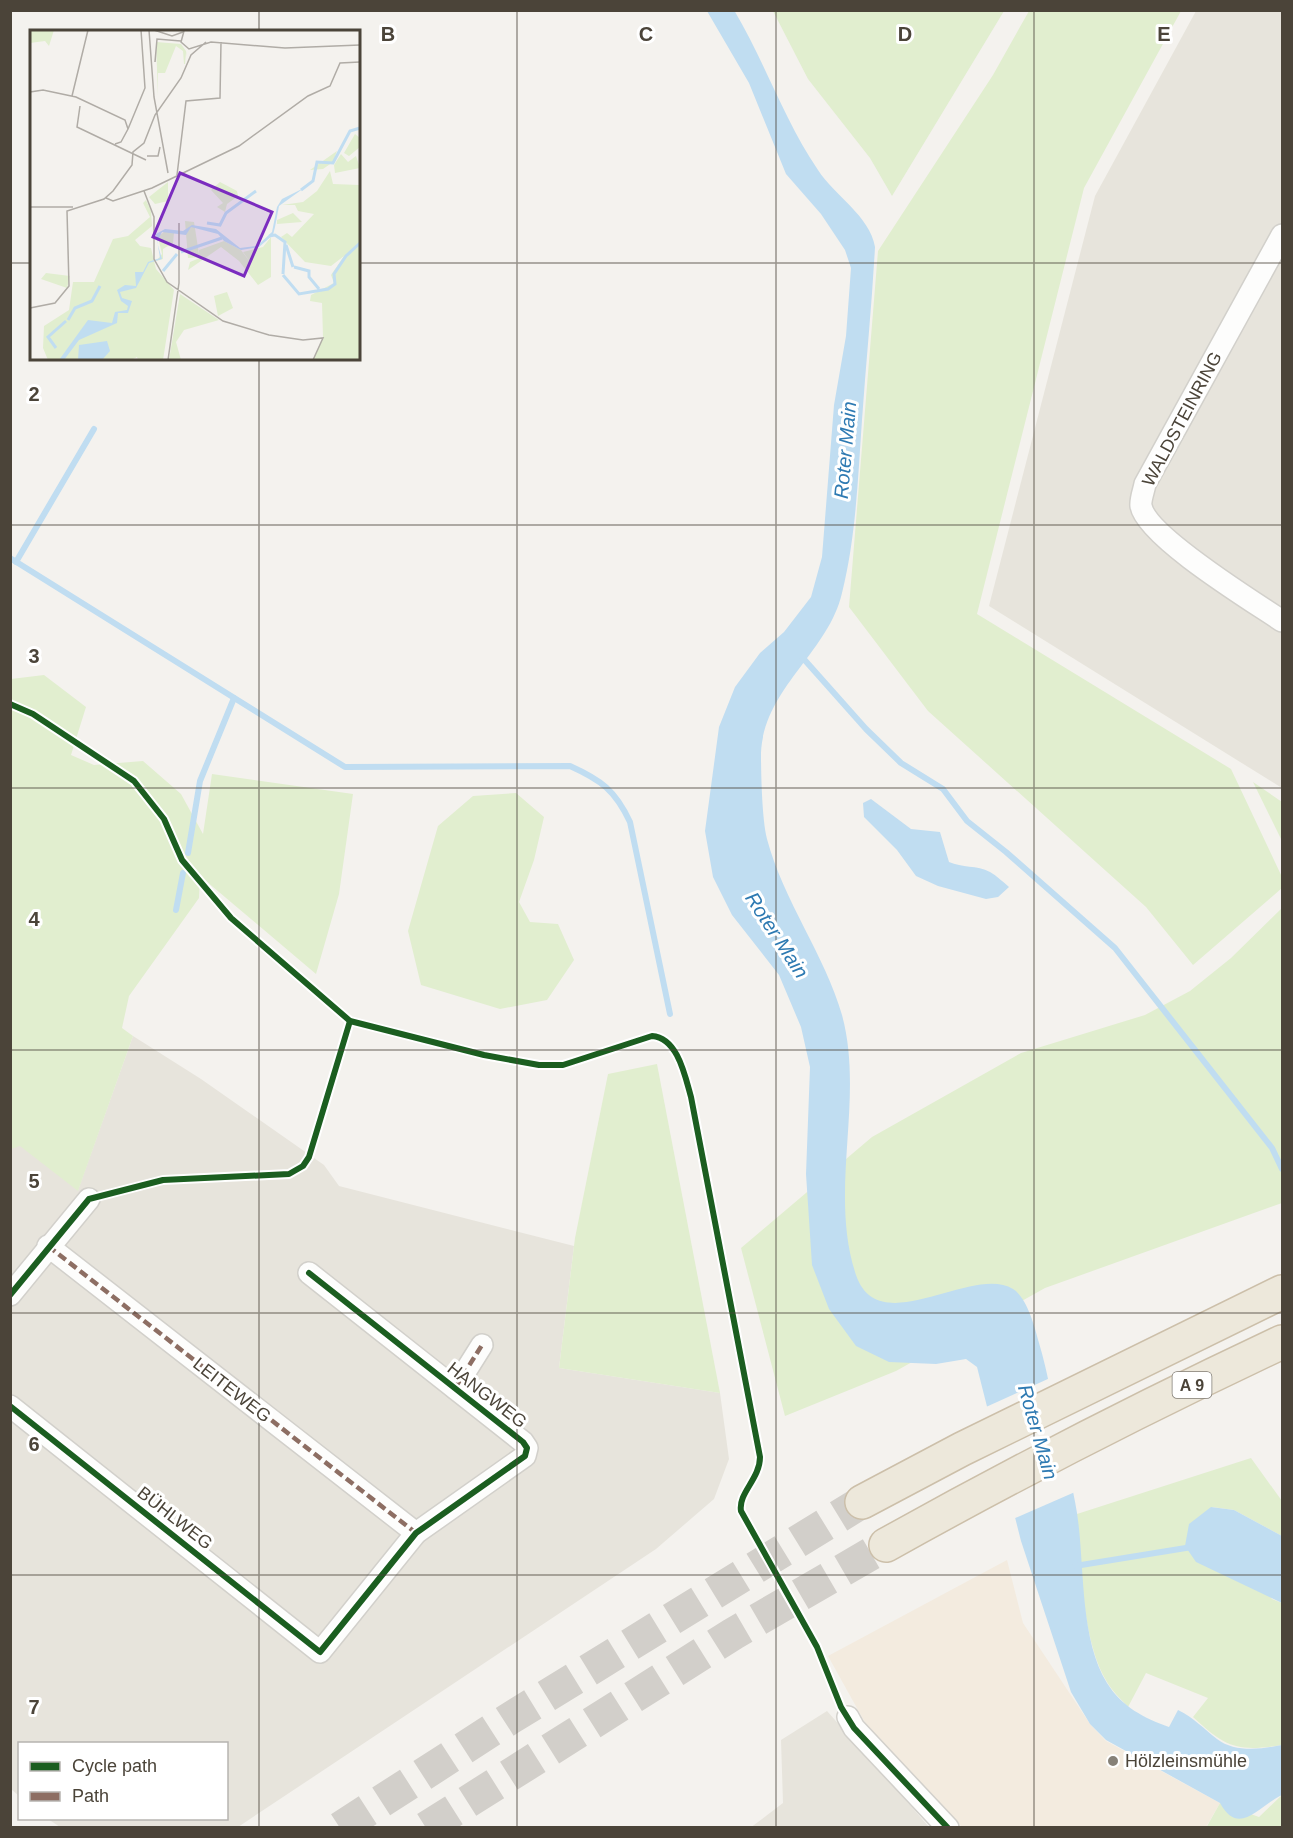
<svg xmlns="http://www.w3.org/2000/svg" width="1293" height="1838" font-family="Arial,sans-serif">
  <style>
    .residential { fill: #e7e4dc }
    .commercial { fill: #f3ebdf }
    .green { fill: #e1eecf }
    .water { fill: #c0ddf1 }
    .pier { fill: #f4f2ee }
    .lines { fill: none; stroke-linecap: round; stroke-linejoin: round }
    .stream { stroke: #c0ddf1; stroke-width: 6 }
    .motorway-tunnel { stroke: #d2cfca; stroke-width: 33; stroke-dasharray: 33 16; stroke-linecap: butt }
    .minor-casing { stroke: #d2d0cb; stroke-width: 24 }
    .motorway-casing { stroke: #ccbfa9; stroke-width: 36 }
    .minor { stroke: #fdfdfc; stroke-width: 21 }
    .motorway { stroke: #ede8db; stroke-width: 33 }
    .quiet { stroke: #8d6e63; stroke-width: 4.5; stroke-dasharray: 9 4.5; stroke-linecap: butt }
    .cycleway-casing { stroke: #fff; stroke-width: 10 }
    .cycleway { stroke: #1b5e20; stroke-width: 6 }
    .grid { fill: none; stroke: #4b4439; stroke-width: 1.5; stroke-opacity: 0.55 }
    .poi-dot { fill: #868178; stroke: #fff; stroke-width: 2 }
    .labels { text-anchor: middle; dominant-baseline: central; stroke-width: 6; stroke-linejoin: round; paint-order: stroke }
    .shield { fill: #fff; stroke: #817c74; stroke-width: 1.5 }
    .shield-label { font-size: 16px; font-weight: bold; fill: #4b4439 }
    .street-label { font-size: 18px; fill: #4b4439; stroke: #fff }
    .poi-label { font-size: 18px; fill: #4b4439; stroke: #fff; text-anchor: start }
    .water-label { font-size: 20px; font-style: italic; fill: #2e7ab2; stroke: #fff }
    .inset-river { fill: none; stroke: #c0ddf1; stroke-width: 3 }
    .inset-road { fill: none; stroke: #b0aca6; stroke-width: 1.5 }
    .view { fill: #7b2cbf; fill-opacity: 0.15; stroke: #7b2cbf; stroke-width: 3 }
    .inset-edge { fill: none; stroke: #4b4439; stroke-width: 3 }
    .grid-label { font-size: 20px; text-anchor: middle; font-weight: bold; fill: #4b4439; stroke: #fff; stroke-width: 6; stroke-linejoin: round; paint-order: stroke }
  </style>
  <rect width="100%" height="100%" fill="#f4f2ee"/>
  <!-- residential -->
  <g class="residential">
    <path d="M 1196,11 L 1282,11 L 1282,788 L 989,606 L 1095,196 Z"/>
    <path d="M 133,1036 L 201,1079 L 324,1165 L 339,1186 L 574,1246 L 559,1368 L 720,1393 L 729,1459 L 714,1499 L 656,1549 L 238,1827 L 60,1827 L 48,1819 L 226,1818 L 226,1744 L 20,1744 L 19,1796 L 11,1789 L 10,1149 L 20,1145 L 78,1190 Z"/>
    <path d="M 827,1711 L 890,1782 L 929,1827 L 750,1828 L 783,1803 L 781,1740 Z"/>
  </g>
  <!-- commercial -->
  <path class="commercial" d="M 1007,1560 L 1023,1623 L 1090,1724 L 1106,1741 L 1220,1803 L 1206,1827 L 962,1827 L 868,1728 L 828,1656 Z"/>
  <!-- green -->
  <g class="green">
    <path d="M 773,11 L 1004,11 L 892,196 L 870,158 L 808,79 Z"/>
    <path d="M 1029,11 L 1181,11 L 1084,188 L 977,614 L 1231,769 L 1282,877 L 1282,888 L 1193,965 L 1146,907 L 928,711 L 849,607 L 878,251 L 993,75 Z"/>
    <path d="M 44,675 L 86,707 L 71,755 L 94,765 L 143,761 L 181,794 L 203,834 L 212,774 L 353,794 L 339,894 L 316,974 L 200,876 L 199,898 L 129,996 L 122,1028 L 133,1036 L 78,1191 L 20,1146 L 11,1149 L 11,679 Z"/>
    <path d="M 1253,782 L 1282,802 L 1282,841 Z"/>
    <path d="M 516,793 L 544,817 L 534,860 L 519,902 L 530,922 L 558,924 L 574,960 L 547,1000 L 500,1009 L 421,985 L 408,931 L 438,826 L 473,796 Z"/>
    <path d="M 1282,908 L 1282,1203 L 1045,1288 L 896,1371 L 785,1416 L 741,1248 L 872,1137 L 1021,1053 L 1145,1015 L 1190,991 L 1231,958 Z"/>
    <path d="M 657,1064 L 720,1393 L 559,1368 L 575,1238 L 608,1074 Z"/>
    <path d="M 1251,1458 L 1282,1501 L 1282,1536 L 1234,1510 L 1212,1507 L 1272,1599 L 1282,1603 L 1282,1745 C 1238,1752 1226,1748 1193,1717 L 1208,1698 L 1146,1673 L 1128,1707 C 1121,1699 1112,1691 1107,1682 C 1082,1642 1080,1561 1077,1514 Z"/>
    <path d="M 1282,1795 L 1282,1827 L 1206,1828 L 1220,1803 L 1259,1817 Z"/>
  </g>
  <!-- water -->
  <g class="water">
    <path d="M 734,10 C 765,62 784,120 818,170 C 834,195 870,216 875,247 C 872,304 866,362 862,420 C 858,477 856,537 842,593 C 828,653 764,688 761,753 C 761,774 762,820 767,839 C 783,900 825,955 842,1015 C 865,1100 828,1191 856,1275 C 879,1342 972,1264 1013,1289 C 1027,1297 1035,1328 1039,1343 C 1048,1373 1053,1405 1060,1436 C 1066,1462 1073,1487 1077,1513 C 1085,1564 1079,1637 1107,1683 C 1122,1707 1144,1718 1169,1727 L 1178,1710 C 1194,1718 1203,1728 1217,1739 C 1235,1753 1262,1749 1282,1745 L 1282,1795 C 1260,1805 1239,1838 1220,1803 L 1106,1740 L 1090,1724 L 1071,1692 L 1021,1541 L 977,1367 L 966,1359 L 936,1364 L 889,1362 L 856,1346 L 829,1309 L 812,1265 L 806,1174 L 810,1067 L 801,1027 L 779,975 L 732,915 L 713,877 L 705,831 L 719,727 L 735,687 L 760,653 L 784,632 L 811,597 L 822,557 L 834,405 L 846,336 L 851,268 L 845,250 L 821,214 L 786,174 L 749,83 L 707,11 Z"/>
    <path d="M 871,799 L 911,829 L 940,832 L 949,862 C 962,868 977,865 990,872 C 997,876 1003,882 1009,887 L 998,897 L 986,899 L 938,886 L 916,876 L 897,850 L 864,817 L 863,803 Z"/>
    <path d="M 1211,1507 L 1234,1510 L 1282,1536 L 1282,1603 L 1196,1562 L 1185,1546 L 1189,1524 Z"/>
  </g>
  <!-- pier -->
  <path class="pier" d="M 1050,1378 L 1075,1492 L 1013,1519 L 986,1407 Z"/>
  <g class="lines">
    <!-- stream -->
    <g class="stream">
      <path d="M 10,558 L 345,767 L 570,766 C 601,780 615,790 630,822 L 670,1014"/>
      <path d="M 16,562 L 94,429"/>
      <path d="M 802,657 L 866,729 L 901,763 L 943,789 L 967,821 L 1006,852 L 1115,948 L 1272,1148 L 1282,1169"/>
      <path d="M 188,853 L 200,781 L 234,698"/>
      <path d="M 176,910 L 183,873"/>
      <path d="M 1075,1566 L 1192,1547"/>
    </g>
    <!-- motorway-tunnel -->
    <g class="motorway-tunnel">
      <path d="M 340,1828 L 509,1719 L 862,1502"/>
      <path d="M 426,1828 L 733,1634 L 886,1545"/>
    </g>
    <!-- minor casing -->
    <g class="minor-casing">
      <g id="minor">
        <path d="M 1282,235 L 1145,484 C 1144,490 1140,500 1141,506 C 1147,537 1254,602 1282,621"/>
        <path d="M 48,1246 L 416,1533"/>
        <path d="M 10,1295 L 89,1199"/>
        <path d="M 455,1388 L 482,1345"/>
        <path d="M 10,1406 L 320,1652 L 416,1533 L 525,1456 L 527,1448 L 523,1442 L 309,1273"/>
        <path d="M 848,1717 L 854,1728 L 948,1828"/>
      </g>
    </g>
    <!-- motorway casing -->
    <g class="motorway-casing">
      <g id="motorway">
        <path d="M 862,1502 L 962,1449 L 1282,1292"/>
        <path d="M 886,1545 C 1015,1473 1148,1405 1282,1342"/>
      </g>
    </g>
    <!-- minor -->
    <use href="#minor" class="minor"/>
    <!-- motorway -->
    <use href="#motorway" class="motorway"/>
    <!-- quiet -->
    <g class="quiet">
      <path d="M 48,1246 L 416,1533"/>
      <path d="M 455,1388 L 482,1345"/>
    </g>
    <!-- cycleway casing -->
    <g class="cycleway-casing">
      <g id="cycleway">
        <path d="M 10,704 L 33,714 L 134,781 L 164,819 L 182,860 L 231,918 L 350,1021 L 484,1055 L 539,1065 L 563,1065 L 652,1036 C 678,1038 685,1076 691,1097 L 760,1457 C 760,1479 738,1493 741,1511 L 817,1647 L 841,1707 L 854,1728 L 948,1828"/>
        <path d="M 10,1295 L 89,1199 L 163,1180 L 289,1174 L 303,1166 L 309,1157 L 350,1021"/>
        <path d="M 10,1406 L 320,1652 L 416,1533 L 525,1456 L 527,1448 L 523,1442 L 309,1273"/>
      </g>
    </g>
    <!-- cycleway -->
    <use href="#cycleway" class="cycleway"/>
  </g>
  <!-- grid -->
  <path class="grid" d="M 259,10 L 259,32M 517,10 L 517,1828M 776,10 L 776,1828M 1034,10 L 1034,1828M 10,263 L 32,263M 358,263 L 1282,263M 259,358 L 259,1828M 10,525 L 1282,525M 10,788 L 1282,788M 10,1050 L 1282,1050M 10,1313 L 1282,1313M 10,1575 L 1282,1575"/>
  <!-- markers -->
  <circle class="poi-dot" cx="1113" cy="1761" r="6"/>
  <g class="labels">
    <!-- shield labels -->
    <rect class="shield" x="1172.5" y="1372" width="39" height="26" rx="4.5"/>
    <g class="shield-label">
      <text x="1192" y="1385">A 9</text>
    </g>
    <!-- street labels -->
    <g class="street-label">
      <text transform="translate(1182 419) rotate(-62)">WALDSTEINRING</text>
      <text transform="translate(232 1390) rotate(38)">LEITEWEG</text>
      <text transform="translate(487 1395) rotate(38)">HANGWEG</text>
      <text transform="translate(175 1518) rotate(38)">BÜHLWEG</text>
    </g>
    <!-- poi labels -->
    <g class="poi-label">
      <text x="1125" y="1761">Hölzleinsmühle</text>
    </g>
    <!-- water labels -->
    <g class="water-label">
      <text transform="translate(845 450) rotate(-85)">Roter Main</text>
      <text transform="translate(777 935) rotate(57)">Roter Main</text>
      <text transform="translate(1038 1432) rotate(74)">Roter Main</text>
    </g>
  </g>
  <!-- overview -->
  <g transform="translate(30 30)">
    <rect width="330" height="330" fill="#f4f2ee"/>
    <path d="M 0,0 L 24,0 L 19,16 L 15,11 L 0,13 ZM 126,12 L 151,14 L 156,21 L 157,27 L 156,23 L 155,34 L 154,34 L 153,21 L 146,16 L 135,43 L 128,43 L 128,66 ZM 325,104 L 330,108 L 330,117 L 319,126 L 314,123 ZM 307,121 L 303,132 L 293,139 L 280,140 ZM 311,124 L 318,132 L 326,126 L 330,138 L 305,143 L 304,135 ZM 300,141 L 303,154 L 329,155 L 330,159 L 330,330 L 283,330 L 293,307 L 292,273 L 280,271 L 281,265 L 304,253 L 301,245 L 314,226 L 301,236 L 275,232 L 251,207 L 257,203 L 262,207 L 284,184 L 268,181 L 265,175 L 252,175 L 273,172 L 287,161 ZM 138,152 L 138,171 L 125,174 L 119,167 ZM 190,152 L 207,161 L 208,166 L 197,174 L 195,182 L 187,177 L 193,173 L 181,160 ZM 116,170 L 121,181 L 122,196 L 105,210 L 110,216 L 121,218 L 126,239 L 144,260 L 133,330 L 108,330 L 107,327 L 101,330 L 18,330 L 13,318 L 14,296 L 39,280 L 43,252 L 64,252 L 83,209 L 98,206 L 120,187 L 113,173 ZM 263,183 L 272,192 L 247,194 L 247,190 ZM 155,191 L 164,192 L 169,224 L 169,220 L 194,211 L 211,220 L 226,240 L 213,222 L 233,217 L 241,207 L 241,247 L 228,255 L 209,231 L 191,217 L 158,240 L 160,232 L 172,227 L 158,228 ZM 135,201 L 144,203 L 143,213 L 133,219 L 133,229 L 126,231 L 132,224 L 128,207 ZM 16,243 L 40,246 L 37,258 L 11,249 ZM 197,262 L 203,278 L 188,286 L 184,266 ZM 150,264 L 189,290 L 154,300 L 146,312 L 151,330 L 139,330 Z" fill="#e1eecf"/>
    <path d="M 274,158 L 249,176 L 245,197 L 243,205 L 229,217 L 211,220 L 194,211 L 188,204 L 161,197 L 156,205 L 132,202 L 127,212 L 132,229 L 119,233 L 106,258 L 90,262 L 92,268 L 102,271 L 98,283 L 88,283 L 87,293 L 49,310 L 34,330 L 29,330 L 58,290 L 82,293 L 85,282 L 97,280 L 98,276 L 91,271 L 87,260 L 95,255 L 106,256 L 105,242 L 113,242 L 118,232 L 130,228 L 126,204 L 135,199 L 153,201 L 162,195 L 186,199 L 210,218 L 227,216 L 242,202 L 247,177 L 252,169 ZM 77,311 L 80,321 L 72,330 L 48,330 L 49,315 Z" fill="#c0ddf1"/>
    <path class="inset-river" d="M 271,160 L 283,151 L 287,132 L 303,133 L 320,101 L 330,98M 177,193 L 190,195 L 196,183 L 226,161M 239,206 L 245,205 L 255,212 L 253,244M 256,215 L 263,237M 151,222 L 192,208M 264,237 L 279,241 L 279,247 L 289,259M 133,241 L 147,224M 253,245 L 269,264 L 298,259 L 305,254 L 304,244 L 316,226 L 330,213M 38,290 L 45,278 L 62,271 L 70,256M 26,318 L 18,307 L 36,291"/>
    <path class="inset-road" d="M 119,0 L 124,67 L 138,143M 124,0 L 142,6 L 153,2M 154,1 L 151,12 L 159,19 L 181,12 L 255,18 L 330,15M 125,32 L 127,9 L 151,11M 0,62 L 13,60 L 46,67 L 95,90 L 98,99 L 91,112 L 85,114M 42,66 L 58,0M 50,76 L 47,97 L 116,130M 98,99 L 115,58 L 111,0M 117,126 L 128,126 L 130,117M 147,145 L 156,71 L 190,68 L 191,12M 114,161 L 124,187 L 124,229 L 137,252 L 193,291 L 239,305 L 273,310 L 293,308 L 283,330M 76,168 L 83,171 L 122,158 L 209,116 L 278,66 L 300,56 L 310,33 L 330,32M 0,177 L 43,177M 0,278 L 25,273 L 39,256 L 37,181 L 74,169 L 83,161 L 102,135 L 103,122 L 114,113 L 125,85 L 151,48 L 161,25 L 176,12M 138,330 L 149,253 L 149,193"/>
    <path class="view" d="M 150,143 L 242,182 L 214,246 L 123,207 Z"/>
    <rect width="330" height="330" class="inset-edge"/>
  </g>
  <g class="grid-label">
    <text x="388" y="41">B</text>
    <text x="646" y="41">C</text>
    <text x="905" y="41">D</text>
    <text x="1164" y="41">E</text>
    <text x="34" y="401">2</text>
    <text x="34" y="663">3</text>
    <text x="34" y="926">4</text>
    <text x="34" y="1188">5</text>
    <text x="34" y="1451">6</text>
    <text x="34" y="1714">7</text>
  </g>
  <!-- border -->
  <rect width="1293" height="1838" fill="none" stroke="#4b4439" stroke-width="24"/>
  <!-- legend -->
  <rect x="18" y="1742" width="210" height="78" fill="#ffffff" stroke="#b7b4b0" stroke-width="1.5"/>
  <rect x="30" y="1762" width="30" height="9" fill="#1b5e20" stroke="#b7b4b0" stroke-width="1.5"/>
  <text x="72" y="1772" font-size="18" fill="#4b4439">Cycle path</text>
  <rect x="30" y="1792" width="30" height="9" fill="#8d6e63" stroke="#b7b4b0" stroke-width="1.5"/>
  <text x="72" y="1802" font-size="18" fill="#4b4439">Path</text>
</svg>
